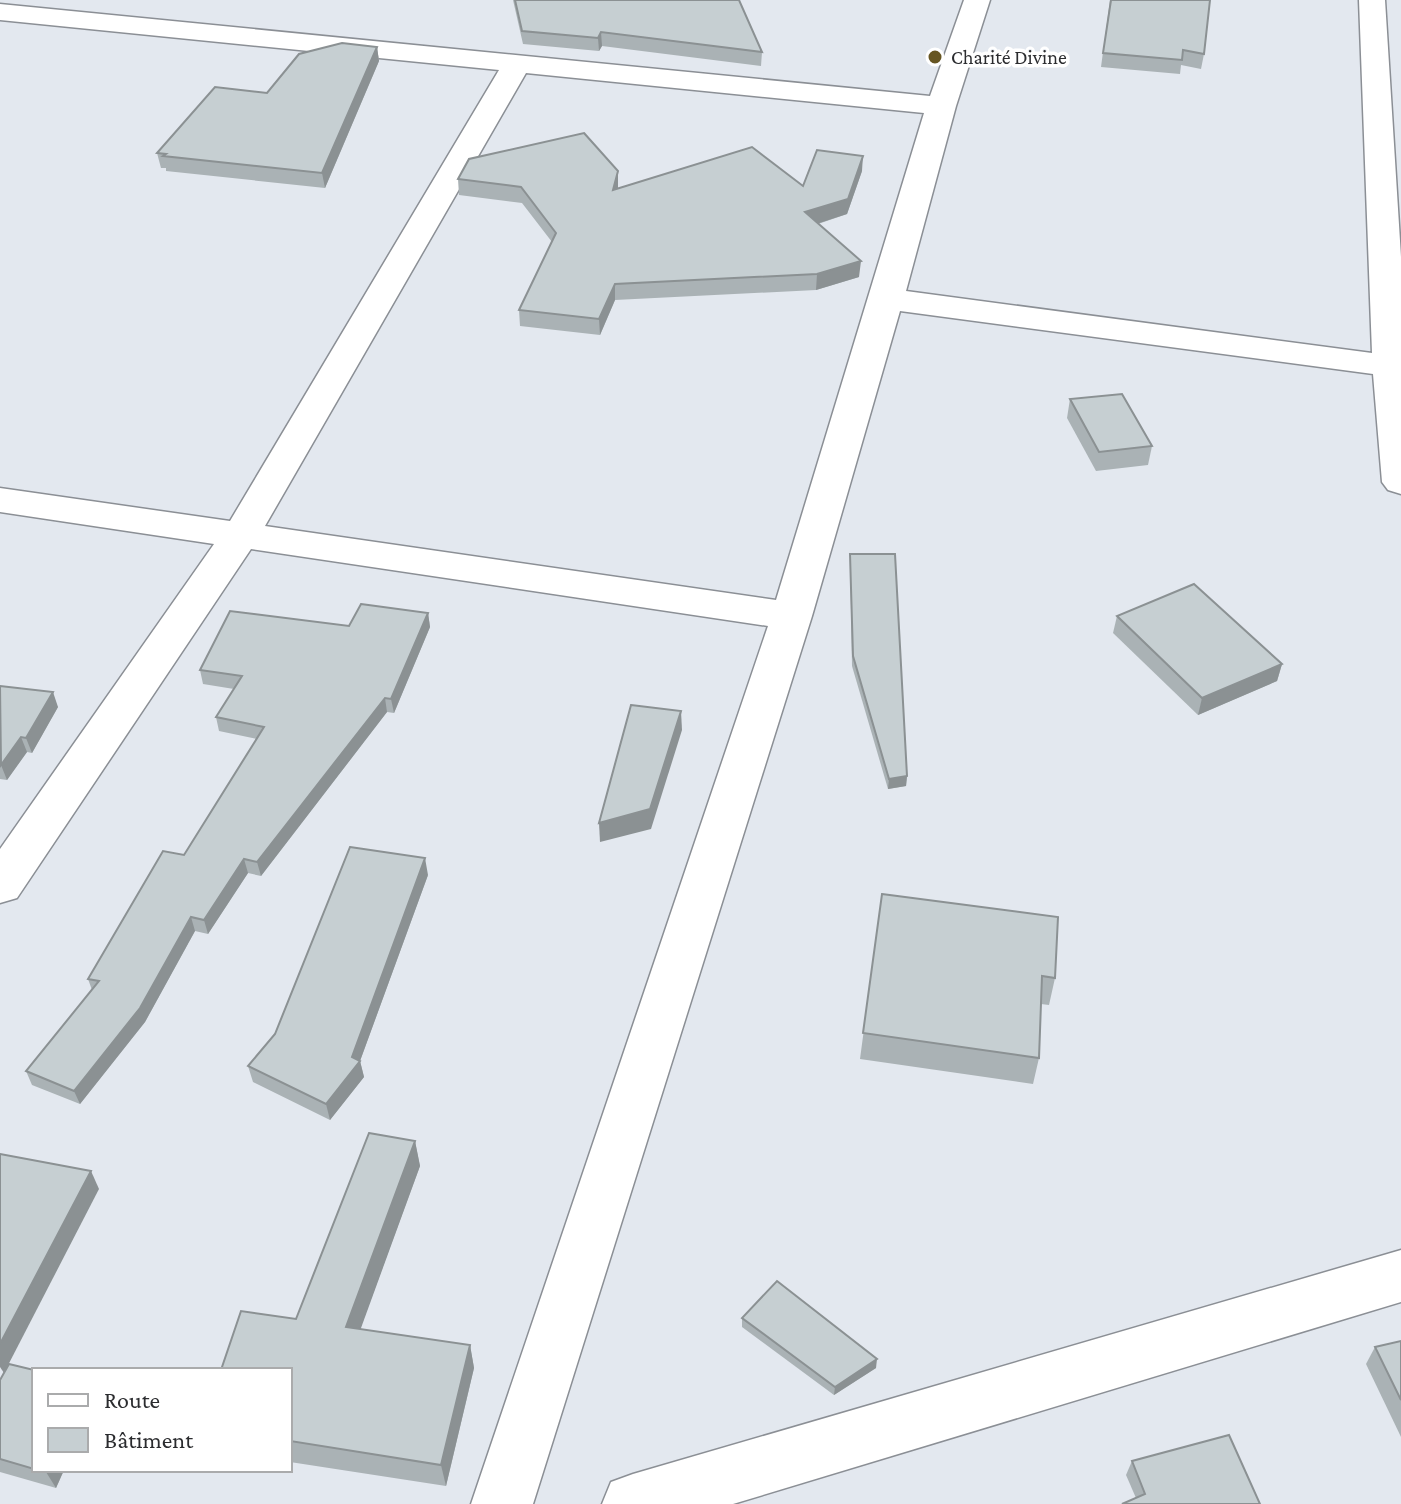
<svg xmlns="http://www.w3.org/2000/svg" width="1401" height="1504" font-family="'Crimson Pro',serif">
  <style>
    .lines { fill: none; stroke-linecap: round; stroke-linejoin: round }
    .minor-casing { stroke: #8b8f95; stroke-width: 3 }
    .minor { fill: #fff; fill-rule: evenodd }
    .wall { fill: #aab2b5 }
    .shaded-wall { fill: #8b9193 }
    .building { fill: #c6cfd2; stroke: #8b9193; stroke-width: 2 }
    .poi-dot { fill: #652; stroke: #fff; stroke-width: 3 }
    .labels { text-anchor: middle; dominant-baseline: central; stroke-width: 7; stroke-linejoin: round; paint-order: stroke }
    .far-poi-label { font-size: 20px; fill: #2b2c2f; stroke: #fff; text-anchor: start }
  </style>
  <rect width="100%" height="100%" fill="#e3e8ef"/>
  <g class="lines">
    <!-- minor casing -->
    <g class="minor-casing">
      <g id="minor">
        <path d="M 964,0 L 990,0 L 956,106 L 906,291 L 1372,353 L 1359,0 L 1385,0 L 1401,257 L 1401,494 L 1388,490 L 1382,482 L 1373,374 L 900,311 L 812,616 L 533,1504 L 471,1504 L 768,626 L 251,549 L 17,898 L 0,903 L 0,849 L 214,544 L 0,512 L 0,488 L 230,521 L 499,70 L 0,20 L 0,4 L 930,96 ZM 526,73 L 924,113 L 776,600 L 265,526 Z"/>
        <path d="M 1401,1250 L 1401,1302 L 733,1504 L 602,1504 L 611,1482 L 633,1474 Z"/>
      </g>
    </g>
    <!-- minor -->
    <use href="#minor" class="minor"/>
  </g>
  <!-- wall -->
  <g class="wall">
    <path d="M 513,0 L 739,0 L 762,52 L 761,66 L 602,46 L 599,51 L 523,44 Z"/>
    <path d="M 1110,0 L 1204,54 L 1201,69 L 1181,65 L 1180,74 L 1101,67 Z"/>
    <path d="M 377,47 L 379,61 L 325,188 L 166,171 L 166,168 L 161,168 L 157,153 L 267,93 Z"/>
    <path d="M 862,171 L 847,214 L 818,224 L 859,277 L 816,290 L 615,300 L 600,335 L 520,326 L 519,310 L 552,242 L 522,203 L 459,195 L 458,179 L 618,187 L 618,189 L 803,186 Z"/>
    <path d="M 1070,399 L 1152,446 L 1148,465 L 1096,471 L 1067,418 Z"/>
    <path d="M 850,554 L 907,776 L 906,786 L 888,789 L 852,666 Z"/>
    <path d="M 428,613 L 430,627 L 394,713 L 387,712 L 261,876 L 248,873 L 208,934 L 195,931 L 145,1022 L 80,1104 L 32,1085 L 26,1071 L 92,990 L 88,979 L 184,855 L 257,739 L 219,731 L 216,717 L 234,689 L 203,684 L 200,670 L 349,626 Z"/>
    <path d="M 1117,616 L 1282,664 L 1277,681 L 1198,715 L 1113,633 Z"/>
    <path d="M 0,686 L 58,707 L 32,753 L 27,752 L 7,780 L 0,779 Z"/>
    <path d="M 428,875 L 360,1061 L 364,1077 L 330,1120 L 253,1082 L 248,1066 Z"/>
    <path d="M 882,894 L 1055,978 L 1049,1005 L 1041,1004 L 1039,1058 L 1033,1084 L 860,1059 Z"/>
    <path d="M 415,1141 L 420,1166 L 360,1329 L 470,1345 L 474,1368 L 446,1486 L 290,1462 L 290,1370 L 296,1319 Z"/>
    <path d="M 742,1318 L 876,1368 L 834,1395 L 742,1327 Z"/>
    <path d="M 1401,1341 L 1401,1437 L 1366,1364 L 1375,1347 Z"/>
    <path d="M 34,1370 L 34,1470 L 64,1470 L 56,1488 L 0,1472 L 0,1380 Z"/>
    <path d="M 1132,1461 L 1260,1504 L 1136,1498 L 1126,1475 Z"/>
  </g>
  <!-- shaded-wall -->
  <g class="shaded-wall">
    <path d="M 601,32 L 602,46 L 599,51 L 598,38 Z"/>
    <path d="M 377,47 L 379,61 L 325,188 L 322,173 Z"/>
    <path d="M 863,156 L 862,171 L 847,214 L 804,228 L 805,212 Z"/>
    <path d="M 618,171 L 618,187 L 613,206 L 613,190 Z"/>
    <path d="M 861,261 L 859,277 L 816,290 L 817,274 Z"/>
    <path d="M 615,284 L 615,300 L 600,335 L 599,319 Z"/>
    <path d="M 428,613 L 430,627 L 394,713 L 391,699 Z"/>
    <path d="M 1282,664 L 1277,681 L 1198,715 L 1202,698 Z"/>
    <path d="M 53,692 L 58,707 L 32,753 L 26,738 Z"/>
    <path d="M 385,698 L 387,712 L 261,876 L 257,862 Z"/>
    <path d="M 681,711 L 682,730 L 651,829 L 600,842 L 599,823 Z"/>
    <path d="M 21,737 L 27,752 L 7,780 L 1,765 Z"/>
    <path d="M 907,776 L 906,786 L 888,789 L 889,779 Z"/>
    <path d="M 425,858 L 428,875 L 360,1061 L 364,1077 L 330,1120 L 326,1104 L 352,1057 Z"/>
    <path d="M 244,859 L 248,873 L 208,934 L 204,920 Z"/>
    <path d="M 191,917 L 195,931 L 145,1022 L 80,1104 L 74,1091 Z"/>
    <path d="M 415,1141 L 420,1166 L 353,1350 L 346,1327 Z"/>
    <path d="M 91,1171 L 99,1189 L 4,1373 L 0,1367 L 0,1344 Z"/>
    <path d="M 470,1345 L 474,1368 L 446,1486 L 441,1465 Z"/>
    <path d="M 877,1359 L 876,1368 L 834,1395 L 835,1387 Z"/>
    <path d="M 47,1470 L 64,1470 L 56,1488 L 46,1472 Z"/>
  </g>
  <!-- building -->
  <g class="building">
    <path d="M 515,0 L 739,0 L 762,52 L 601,32 L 598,38 L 522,31 Z"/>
    <path d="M 1111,0 L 1210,0 L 1204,54 L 1183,50 L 1182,60 L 1103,53 Z"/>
    <path d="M 342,43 L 377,47 L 322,173 L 163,156 L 166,154 L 157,153 L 215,87 L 267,93 L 299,54 Z"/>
    <path d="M 584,133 L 618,171 L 613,190 L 752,147 L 803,186 L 817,150 L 863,156 L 848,199 L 805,212 L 861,261 L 817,274 L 615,284 L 599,319 L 519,310 L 556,233 L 521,187 L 458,179 L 469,159 Z"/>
    <path d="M 1122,394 L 1152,446 L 1099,452 L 1070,399 Z"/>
    <path d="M 850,554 L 895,554 L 907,776 L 889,779 L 853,656 Z"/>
    <path d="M 1194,584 L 1282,664 L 1202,698 L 1117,616 Z"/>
    <path d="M 361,604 L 428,613 L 391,699 L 385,698 L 257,862 L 244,859 L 204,920 L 191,917 L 140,1008 L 74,1091 L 26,1071 L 99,981 L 88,979 L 163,851 L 184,855 L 264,727 L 216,717 L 242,676 L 200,670 L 230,611 L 349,626 Z"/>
    <path d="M 0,686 L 53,692 L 26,738 L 21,737 L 1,765 Z"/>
    <path d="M 631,705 L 681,711 L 650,809 L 599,823 Z"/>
    <path d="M 350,847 L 425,858 L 352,1057 L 360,1061 L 326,1104 L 248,1066 L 275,1034 Z"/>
    <path d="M 882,894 L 1058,917 L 1055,978 L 1042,976 L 1039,1058 L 863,1033 Z"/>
    <path d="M 369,1133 L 415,1141 L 346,1327 L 470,1345 L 441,1465 L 290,1441 L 290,1370 L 221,1370 L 241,1311 L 296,1319 Z"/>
    <path d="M 0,1154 L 91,1171 L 0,1344 Z"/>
    <path d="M 777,1281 L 877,1359 L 835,1387 L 742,1318 Z"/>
    <path d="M 1401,1341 L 1401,1400 L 1375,1347 Z"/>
    <path d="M 9,1364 L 34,1370 L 34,1469 L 0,1459 L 0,1380 Z"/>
    <path d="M 1229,1435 L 1260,1504 L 1122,1504 L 1145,1494 L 1132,1461 Z"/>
  </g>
  <!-- markers -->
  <circle class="poi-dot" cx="935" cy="57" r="8"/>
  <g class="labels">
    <!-- far-poi labels -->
    <g class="far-poi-label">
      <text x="951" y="57">Charité Divine</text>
    </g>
  </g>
  <!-- legend -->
  <rect x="32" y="1368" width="260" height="104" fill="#ffffff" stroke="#aaabac" stroke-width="2"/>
  <rect x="48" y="1394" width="40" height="12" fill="#ffffff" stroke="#aaabac" stroke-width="2"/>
  <text x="104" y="1408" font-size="24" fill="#2b2c2f">Route</text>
  <rect x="48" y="1428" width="40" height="24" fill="#c6cfd2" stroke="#aaabac" stroke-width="2"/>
  <text x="104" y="1448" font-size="24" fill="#2b2c2f">Bâtiment</text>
</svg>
